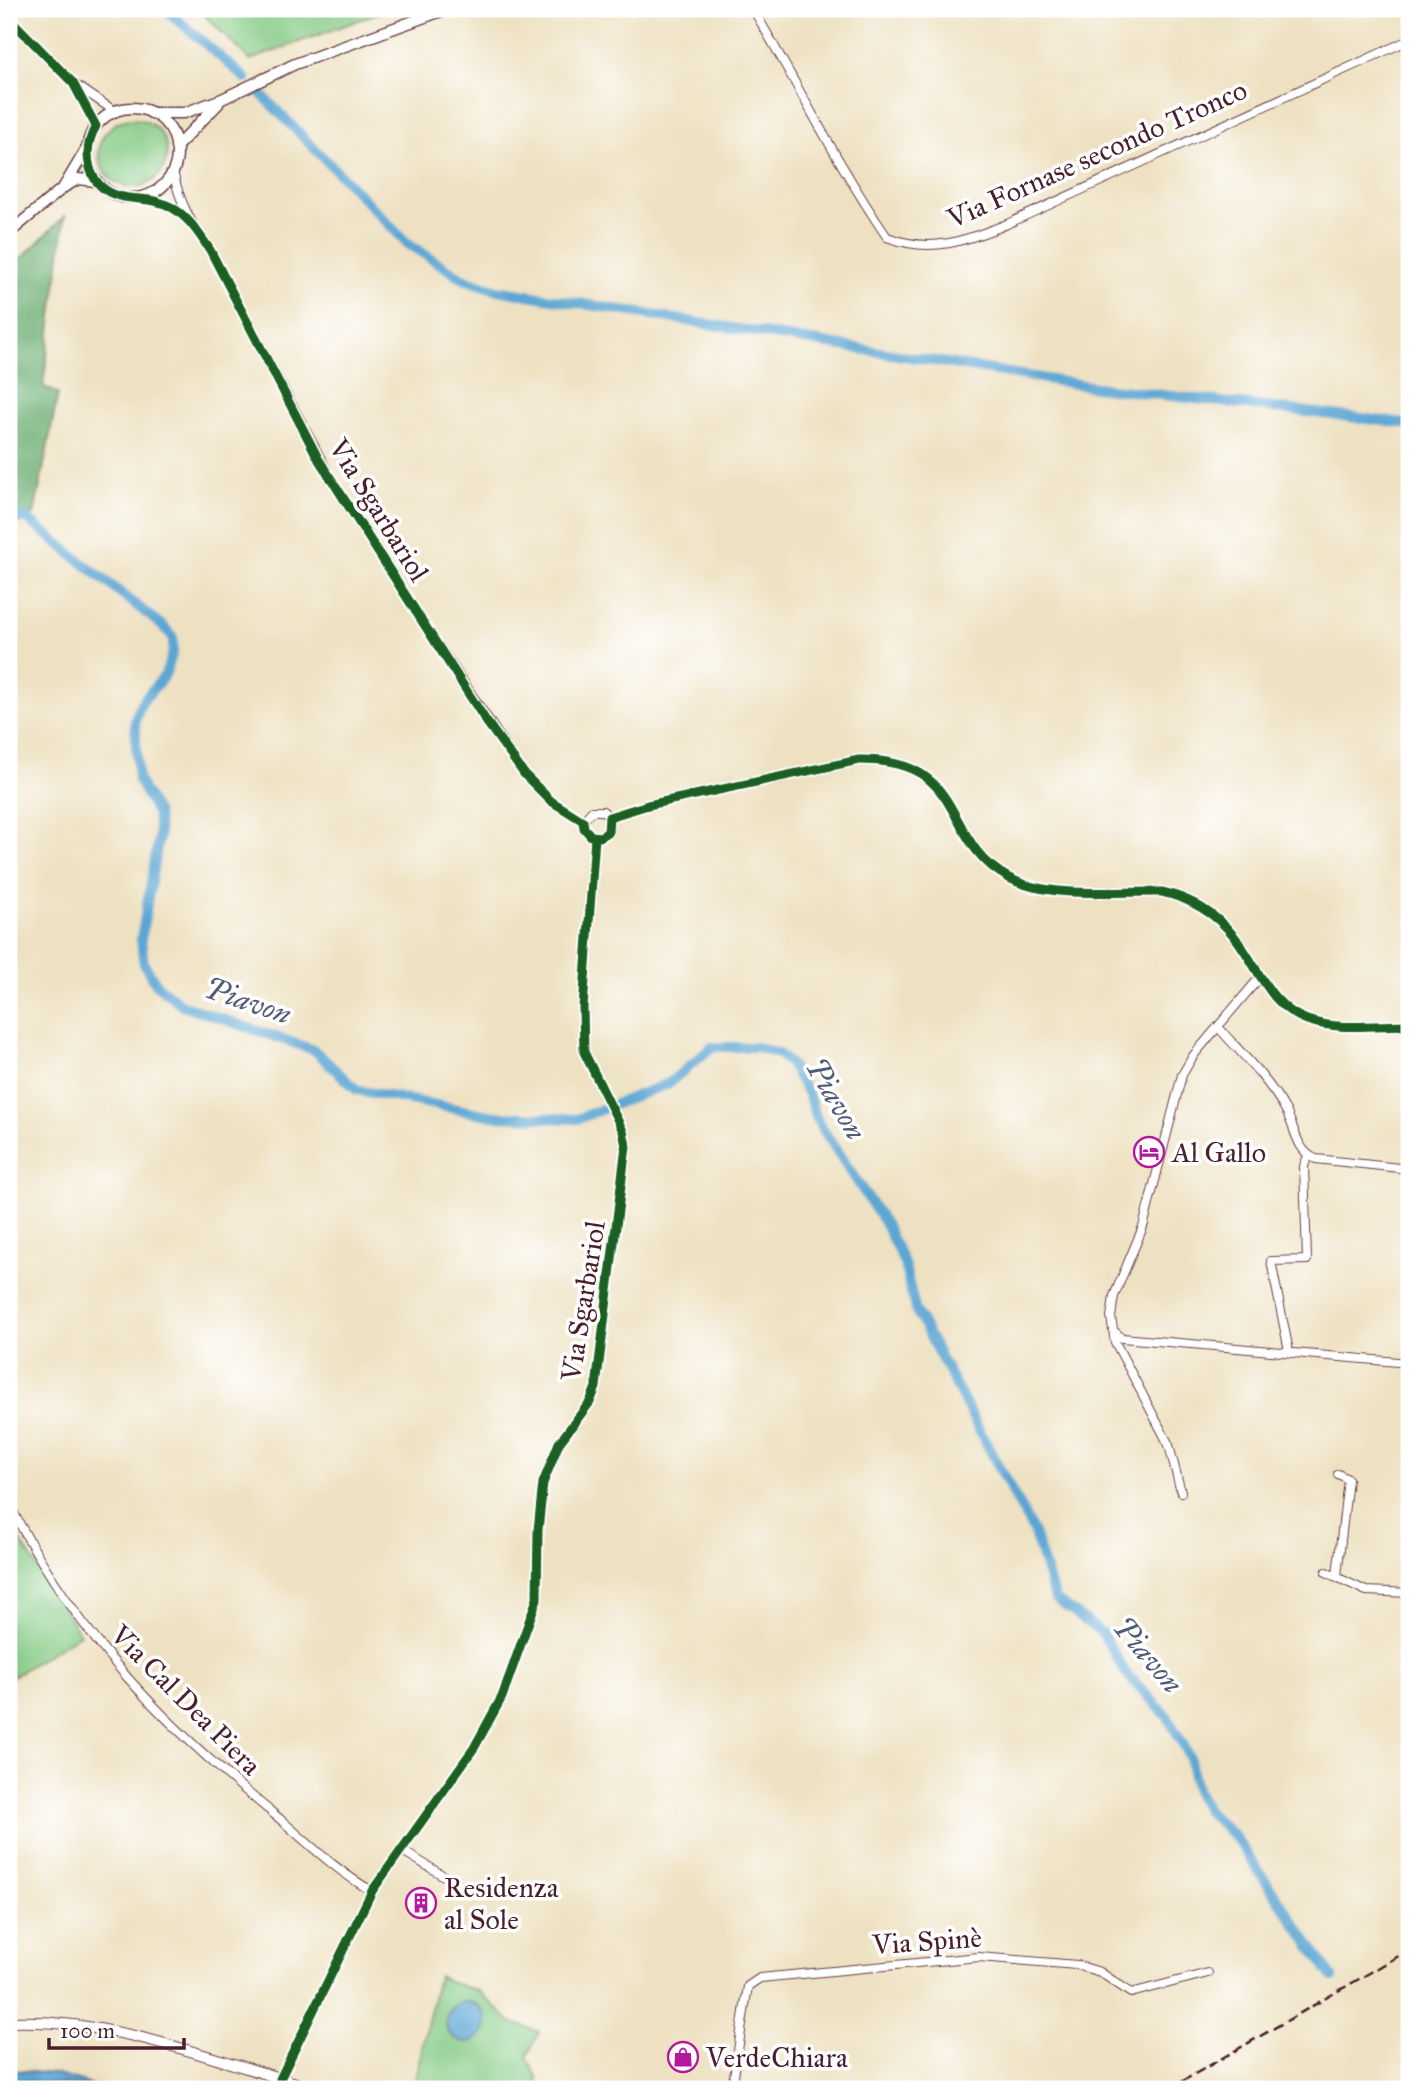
<svg xmlns="http://www.w3.org/2000/svg" width="1418" height="2098" font-family="'IM FELL Great Primer',serif">
  <style>
    .green { fill: #85ca84; stroke: #687458; stroke-width: 2 }
    .forest { fill: #6cae72; stroke: #5b664e; stroke-width: 2 }
    .water { fill: #5ca6d3; stroke: #53627f; stroke-width: 2 }
    .lines { fill: none; stroke-linecap: round; stroke-linejoin: round }
    .canal { stroke: #5ca6d3; stroke-width: 10 }
    .minor-casing { stroke: #633c42; stroke-width: 10 }
    .tertiary-casing { stroke: #633c42; stroke-width: 12 }
    .secondary-casing { stroke: #633c42; stroke-width: 13 }
    .minor { stroke: #fff; stroke-width: 8 }
    .tertiary { stroke: #fff; stroke-width: 10 }
    .secondary { stroke: #fff; stroke-width: 10 }
    .rail { stroke: #4a1f2b; stroke-width: 2.5; stroke-dasharray: 10 5; stroke-linecap: butt }
    .cycleway-casing { stroke: #fff; stroke-width: 13 }
    .cycleway { stroke: #1b5e20; stroke-width: 9 }
    .labels { text-anchor: middle; dominant-baseline: central; stroke-width: 7; stroke-linejoin: round; paint-order: stroke }
    .street-label { font-size: 28px; fill: #4a1f2b; stroke: #fff }
    .poi-label { font-size: 28px; fill: #4a1f2b; stroke: #fff; text-anchor: start }
    .water-label { font-size: 30px; font-style: italic; fill: #525c77; stroke: #fff }
  </style>
  <rect width="100%" height="100%" fill="#fff"/>
  <filter id="ink" filterUnits="userSpaceOnUse"><feTurbulence type="fractalNoise" baseFrequency=".0143" numOctaves="2"/><feDisplacementMap in="SourceGraphic" scale="14" xChannelSelector="R" yChannelSelector="G"/><feConvolveMatrix kernelMatrix="1 2 1 2 8 2 1 2 1" color-interpolation-filters="sRGB"/></filter>
  <filter id="wash" filterUnits="userSpaceOnUse"><feTurbulence type="fractalNoise" baseFrequency=".00686" numOctaves="4" result="noise"/><feDisplacementMap in="SourceGraphic" scale="28" xChannelSelector="R" yChannelSelector="G"/><feGaussianBlur stdDeviation="1.57" result="paint"/><feColorMatrix in="noise" values="0 0 0 0 0 0 0 0 0 0 0 0 0 0 0 0 0 1.4 0 .05"/><feComposite in="paint" operator="in"/></filter>
  <g filter="url(#wash)">
    <rect width="100%" height="100%" fill="#eee1c1"/>
    <!-- green -->
    <g class="green">
      <path d="M 198,9 L 389,9 L 250,60 Z"/>
      <circle cx="133" cy="153" r="34"/>
      <path d="M 9,1523 L 80,1634 L 9,1679 Z"/>
      <path d="M 438,1976 L 449,1982 L 478,1991 L 511,2022 L 539,2032 L 527,2057 L 538,2079 L 537,2089 L 413,2089 Z"/>
    </g>
    <!-- forest -->
    <path class="forest" d="M 65,216 L 43,386 L 58,394 L 34,515 L 9,515 L 9,270 Z"/>
    <!-- water -->
    <g class="water">
      <circle cx="466" cy="2022" r="20"/>
      <path d="M 9,2070 L 54,2074 L 106,2089 L 9,2079 Z"/>
    </g>
    <g class="lines">
      <!-- canal -->
      <g class="canal">
        <path d="M 165,9 L 246,79"/>
        <path d="M 258,91 L 408,244 L 464,279 L 497,290 L 1095,387 L 1409,424"/>
        <path d="M 9,520 L 26,518 L 165,628 L 173,638 L 173,652 L 165,675 L 141,703 L 135,720 L 138,780 L 157,814 L 159,836 L 141,939 L 144,964 L 157,985 L 182,1005 L 314,1050 L 357,1090 L 494,1116 L 577,1119 L 669,1083 L 712,1047 L 757,1047 L 779,1054 L 791,1065 L 808,1094 L 818,1122 L 885,1224 L 904,1263 L 915,1309 L 1034,1533 L 1055,1599 L 1102,1633 L 1126,1673 L 1167,1716 L 1189,1755 L 1196,1791 L 1207,1811 L 1235,1837 L 1333,1978"/>
      </g>
    </g>
  </g>
  <g filter="url(#ink)">
    <g class="lines">
      <!-- minor casing -->
      <g class="minor-casing">
        <g id="minor">
          <path d="M 753,9 C 798,85 837,164 887,237 C 931,254 965,241 1007,224 L 1409,40"/>
          <path d="M 9,18 L 73,83 L 116,112"/>
          <path d="M 74,86 L 96,126"/>
          <path d="M 173,171 C 179,202 192,225 210,250 L 343,500 L 525,775 L 551,801 L 583,821 L 584,828 L 591,836 L 605,835 L 610,827 L 610,818 L 603,811 L 592,811 L 583,821"/>
          <path d="M 143,197 L 170,206 L 188,219"/>
          <path d="M 609,817 L 648,805 L 859,760 C 970,759 939,841 1009,878 C 1048,899 1118,891 1162,892 C 1190,898 1216,914 1234,936 C 1257,964 1269,1007 1307,1020 C 1338,1031 1377,1025 1409,1025"/>
          <path d="M 1218,1027 C 1241,1053 1268,1079 1285,1109 C 1295,1126 1296,1152 1316,1159 L 1409,1169"/>
          <path d="M 1115,1332 L 1122,1338 L 1409,1363"/>
          <path d="M 1289,1351 L 1271,1261 L 1307,1260 L 1304,1166 L 1308,1156"/>
          <path d="M 1181,1492 L 1169,1445 L 1115,1342 L 1111,1317 L 1114,1296 L 1143,1227 L 1182,1075 L 1193,1056 L 1260,977"/>
          <path d="M 9,1504 C 80,1640 162,1724 280,1819 C 309,1844 338,1872 372,1891"/>
          <path d="M 1326,1572 L 1366,1591 L 1409,1593"/>
          <path d="M 1337,1575 L 1348,1479 L 1338,1474"/>
          <path d="M 401,1850 L 449,1879"/>
          <path d="M 280,2079 L 372,1891 L 474,1748 L 502,1697 L 537,1599 L 538,1530 L 543,1483 L 559,1443 L 590,1402 L 596,1387 L 626,1146 L 623,1131 L 584,1052 L 583,1008 L 595,837"/>
          <path d="M 732,2089 L 748,1986 L 760,1978 L 979,1957 L 1077,1965 L 1100,1972 L 1131,1993 L 1208,1973"/>
        </g>
      </g>
      <!-- tertiary casing -->
      <g class="tertiary-casing">
        <path id="tertiary" d="M 9,2022 C 109,2017 220,2062 316,2089"/>
      </g>
      <!-- secondary casing -->
      <g class="secondary-casing">
        <g id="secondary">
          <circle cx="132" cy="153" r="45"/>
          <path d="M 151,113 L 184,113 L 222,99 L 295,64 L 447,9"/>
          <path d="M 176,147 L 218,104"/>
          <path d="M 65,185 L 87,148"/>
          <path d="M 9,233 L 64,187 L 78,179 L 96,181"/>
        </g>
      </g>
      <!-- minor -->
      <use href="#minor" class="minor"/>
      <!-- tertiary -->
      <use href="#tertiary" class="tertiary"/>
      <!-- secondary -->
      <use href="#secondary" class="secondary"/>
      <!-- rail -->
      <path class="rail" d="M 1169,2089 L 1409,1950"/>
      <!-- cycleway casing -->
      <g class="cycleway-casing">
        <g id="cycleway">
          <path d="M 9,18 L 73,83 L 96,126 C 81,152 87,187 119,196 C 137,201 153,197 171,207 C 189,217 199,234 210,250 L 319,460 L 486,721 L 525,775 L 551,801 L 583,821 L 584,828 L 591,836 L 600,837 L 608,832 L 609,817 L 648,805 L 859,760 C 970,759 939,841 1009,878 C 1048,899 1118,891 1162,892 C 1190,898 1216,914 1234,936 C 1257,964 1269,1007 1307,1020 C 1338,1031 1377,1025 1409,1025"/>
          <path d="M 280,2079 L 372,1891 L 474,1748 L 502,1697 L 537,1599 L 538,1530 L 543,1483 L 559,1443 L 590,1402 L 596,1387 L 626,1146 L 623,1131 L 584,1052 L 583,1008 L 595,837"/>
        </g>
      </g>
      <!-- cycleway -->
      <use href="#cycleway" class="cycleway"/>
    </g>
  </g>
  <!-- icons -->
  <defs>
    <g id="hotel-ring" transform="scale(1.575)"><circle r="9.5" fill="#fff" stroke="#b5179e" stroke-width="1.5"/><path d="M-6-4.5h1.5V1H6V5H4.5V3h-9V5H-6ZM-4 0a1.8 1.8 0 1 1 3.6 0ZM.5 0V-2.5h3Q6-2.5 6 0Z" fill="#b5179e"/></g>
    <g id="building-ring" transform="scale(1.575)"><circle r="9.5" fill="#fff" stroke="#b5179e" stroke-width="1.5"/><path d="M-4-6H4V6H1V3H-1V6H-4ZM-2.5-4.3h1.7v1.8h-1.7ZM.8-4.3h1.7v1.8H.8ZM-2.5-1h1.7V.8h-1.7ZM.8-1h1.7V.8H.8Z" fill="#b5179e"/></g>
    <g id="shop-ring" transform="scale(1.575)"><circle r="9.5" fill="#fff" stroke="#b5179e" stroke-width="1.5"/><path d="M-5-2.5h2.3a2.7 3.5 0 0 1 5.4 0H5L5.5 6h-11ZM-1.5-2.5h3a1.5 2.3 0 0 0-3 0Z" fill="#b5179e"/></g>
  </defs>
  <g fill-rule="evenodd">
    <use href="#hotel-ring" x="1149" y="1152"/>
    <use href="#building-ring" x="421" y="1903"/>
    <use href="#shop-ring" x="683" y="2057"/>
  </g>
  <g class="labels">
    <!-- street labels -->
    <g class="street-label">
      <text transform="translate(1097 154) rotate(-24)">Via Fornase secondo Tronco</text>
      <text transform="translate(379 510) rotate(58)">Via Sgarbariol</text>
      <text transform="translate(583 1301) rotate(-81)">Via Sgarbariol</text>
      <text transform="translate(186 1700) rotate(45)">Via Cal Dea Piera</text>
      <text transform="translate(927 1941) rotate(-4)">Via Spinè</text>
    </g>
    <!-- poi labels -->
    <g class="poi-label">
      <text x="1172" y="1152">Al Gallo</text>
      <text x="444" y="1887">Residenza<tspan x="444" dy="32">al Sole</tspan></text>
      <text x="706" y="2057">VerdeChiara</text>
    </g>
    <!-- water labels -->
    <g class="water-label">
      <text transform="translate(248 1001) rotate(19)">Piavon</text>
      <text transform="translate(836 1099) rotate(60)">Piavon</text>
      <text transform="translate(1148 1655) rotate(50)">Piavon</text>
    </g>
  </g>
  <!-- margin -->
  <rect width="1418" height="2098" fill="none" stroke="#fff" stroke-width="35"/>
  <!-- scale -->
  <path d="M49 2038v10h135v-10" fill="none" stroke="#4a1f2b" stroke-width="3.5"/>
  <text x="60" y="2038" font-size="21" fill="#4a1f2b" stroke="#ffffff" stroke-width="5" paint-order="stroke">100 m</text>
</svg>
